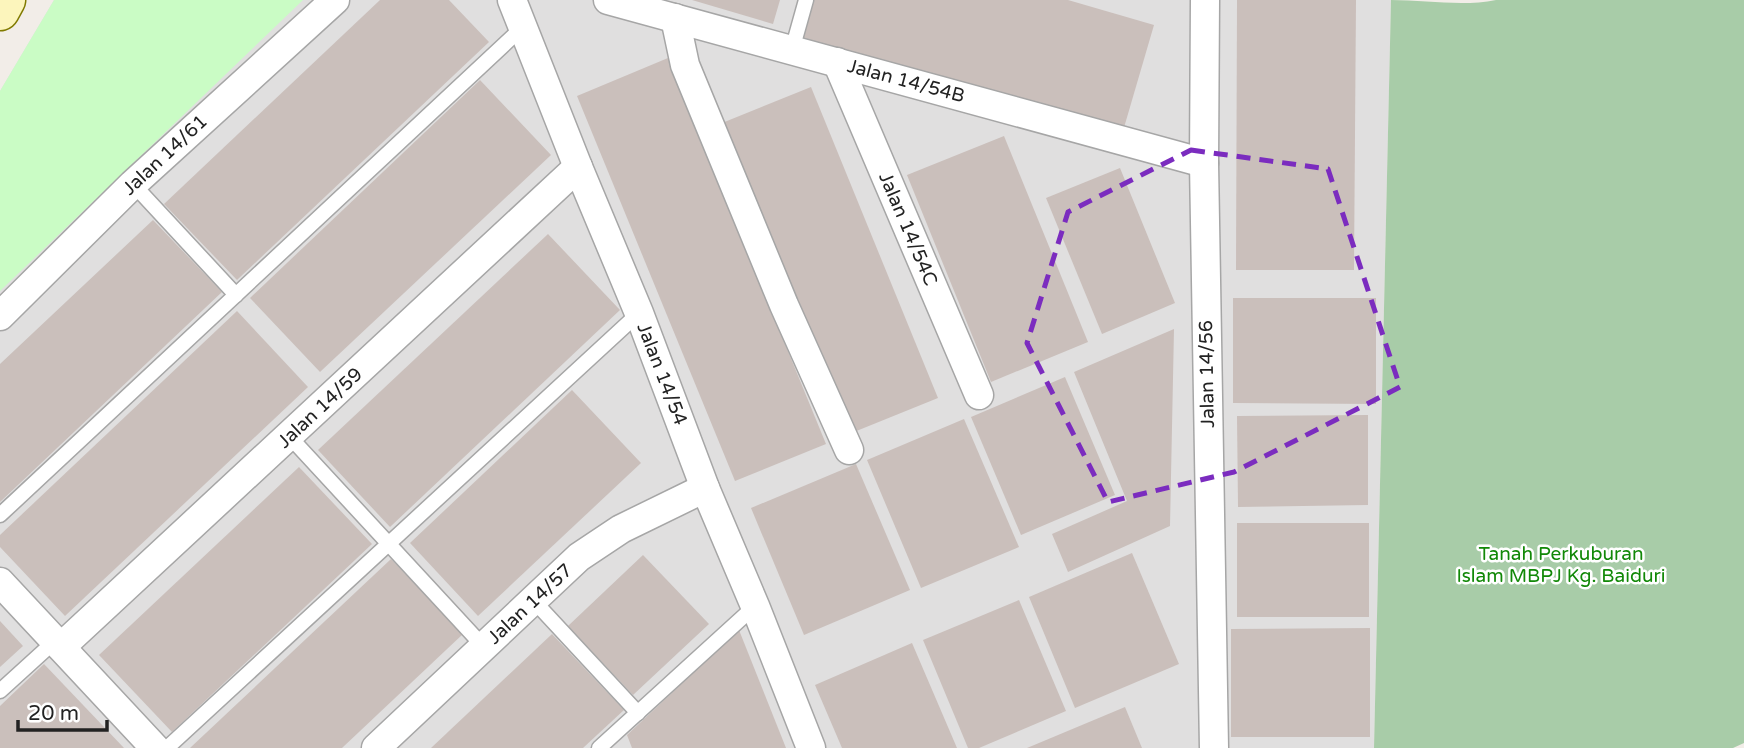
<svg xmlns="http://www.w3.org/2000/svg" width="1744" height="748" font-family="'Varela Round',sans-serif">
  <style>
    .residential { fill: #e0dfdf }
    .cemetery { fill: #a8cca8 }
    .park { fill: #cafcc5 }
    .building { fill: #cabfbb }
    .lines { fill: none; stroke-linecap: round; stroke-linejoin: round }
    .lane-casing { stroke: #a6a6a6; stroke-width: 17 }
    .street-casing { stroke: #a6a6a6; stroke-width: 31 }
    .secondary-casing { stroke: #817a00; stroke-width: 41 }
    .lane { stroke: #fff; stroke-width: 14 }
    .street { stroke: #fff; stroke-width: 28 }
    .secondary { stroke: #fcf5bc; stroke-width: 38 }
    .marked { fill: none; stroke: #7b2cbf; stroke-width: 5; stroke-dasharray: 14 9; stroke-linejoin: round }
    .labels { text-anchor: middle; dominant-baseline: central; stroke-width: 5; stroke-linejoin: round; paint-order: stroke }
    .street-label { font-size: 19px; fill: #222; stroke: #fff }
    .park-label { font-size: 19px; fill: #118807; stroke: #fff }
  </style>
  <rect width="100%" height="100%" fill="#f2ede8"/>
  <!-- residential -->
  <path class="residential" d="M 54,0 L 1391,0 L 1374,748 L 0,748 L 0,91 Z"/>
  <!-- cemetery -->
  <path class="cemetery" d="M 1391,0 C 1426,0 1462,7 1496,0 L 1744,0 L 1744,743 L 1733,748 L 1374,748 Z"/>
  <!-- park -->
  <path class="park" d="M 54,0 L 303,0 L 0,291 L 0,91 Z"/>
  <!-- building -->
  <g class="building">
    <path d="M 380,0 L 449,0 L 489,42 L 237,280 L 164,204 Z"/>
    <path d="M 692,0 L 780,0 L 773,24 Z"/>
    <path d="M 814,0 L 1068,0 L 1154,25 L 1123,131 L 803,38 Z"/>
    <path d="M 1237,0 L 1356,0 L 1354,270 L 1236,270 Z"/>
    <path d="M 668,58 L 826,444 L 735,481 L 577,96 Z"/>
    <path d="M 480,80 L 551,155 L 320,372 L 250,298 Z"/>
    <path d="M 811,87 L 938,398 L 849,434 L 722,123 Z"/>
    <path d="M 1004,136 L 1088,342 L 991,382 L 907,175 Z"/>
    <path d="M 1120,168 L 1175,303 L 1102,334 L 1046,198 Z"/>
    <path d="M 153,220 L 222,292 L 0,502 L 0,364 Z"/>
    <path d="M 548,234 L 620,310 L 390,527 L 318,450 Z"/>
    <path d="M 1233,298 L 1376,298 L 1376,404 L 1233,403 Z"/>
    <path d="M 237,311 L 308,387 L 65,616 L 0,547 L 0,535 Z"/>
    <path d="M 1174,329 L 1170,526 L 1068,572 L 1052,534 L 1127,501 L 1074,372 Z"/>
    <path d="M 1065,377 L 1115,495 L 1021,535 L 971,417 Z"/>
    <path d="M 572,390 L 641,463 L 478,616 L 410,543 Z"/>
    <path d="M 1368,415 L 1368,505 L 1238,507 L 1237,416 Z"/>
    <path d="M 964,419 L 1019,547 L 921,588 L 867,460 Z"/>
    <path d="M 856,464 L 910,590 L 804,635 L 751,508 Z"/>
    <path d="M 299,467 L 372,544 L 172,732 L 99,655 Z"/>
    <rect x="1237" y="523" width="132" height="94"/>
    <path d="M 1132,553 L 1179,664 L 1075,708 L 1029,597 Z"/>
    <path d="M 643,555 L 709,624 L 633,695 L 568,626 Z"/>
    <path d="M 391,559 L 463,634 L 342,748 L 190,748 Z"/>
    <path d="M 1019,600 L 1066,711 L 979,748 L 968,748 L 923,640 Z"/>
    <path d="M 0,621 L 23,646 L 0,667 Z"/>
    <path d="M 1370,628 L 1370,737 L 1231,737 L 1231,629 Z"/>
    <path d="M 739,630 L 786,748 L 632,748 L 627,735 Z"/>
    <path d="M 552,634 L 624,710 L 583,748 L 431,748 Z"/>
    <path d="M 912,643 L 957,748 L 842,748 L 815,685 Z"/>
    <path d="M 44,664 L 124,748 L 0,748 L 0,706 Z"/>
    <path d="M 1125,707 L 1142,748 L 1027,748 Z"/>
  </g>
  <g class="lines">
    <!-- lane casing -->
    <g class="lane-casing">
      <g id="lane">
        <path d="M 792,50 L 806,0"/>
        <path d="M 133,184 L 236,295"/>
        <path d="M 289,436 L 484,647"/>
        <path d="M 0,515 L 523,27"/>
        <path d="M 533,600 L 638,713"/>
        <path d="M 0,691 L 55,641"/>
        <path d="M 167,748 L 639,313"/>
        <path d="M 599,748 L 755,606"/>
      </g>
    </g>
    <!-- street casing -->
    <g class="street-casing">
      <g id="street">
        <path d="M 512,0 L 578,167 L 639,313 L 705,488 L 755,606 L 811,748"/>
        <path d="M 608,0 L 1204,163"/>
        <path d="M 1205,0 L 1204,163 L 1214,748"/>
        <path d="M 675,18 L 685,65 L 784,305 L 849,450"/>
        <path d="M 837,62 L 979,395"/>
        <path d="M 0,316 L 133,184 L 335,0"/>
        <path d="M 0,582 L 155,748"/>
        <path d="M 61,647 L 578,167"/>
        <path d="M 376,748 L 579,557 L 621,529 L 705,488"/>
      </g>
    </g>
    <!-- secondary casing -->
    <g class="secondary-casing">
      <path id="secondary" d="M 0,11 L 6,0"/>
    </g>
    <!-- lane -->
    <use href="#lane" class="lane"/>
    <!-- street -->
    <use href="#street" class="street"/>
    <!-- secondary -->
    <use href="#secondary" class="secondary"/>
  </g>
  <!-- marked area -->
  <path class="marked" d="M 1191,150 L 1328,169 L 1400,387 L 1234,472 L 1108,502 L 1027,343 L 1068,212 Z"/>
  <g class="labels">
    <!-- street labels -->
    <g class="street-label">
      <text transform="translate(906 81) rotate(15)">Jalan 14/54B</text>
      <text transform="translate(165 155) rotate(-43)">Jalan 14/61</text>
      <text transform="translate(908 229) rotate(67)">Jalan 14/54C</text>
      <text transform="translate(662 374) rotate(69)">Jalan 14/54</text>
      <text transform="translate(1207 374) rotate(-91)">Jalan 14/56</text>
      <text transform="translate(320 408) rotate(-43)">Jalan 14/59</text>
      <text transform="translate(530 604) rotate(-43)">Jalan 14/57</text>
    </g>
    <!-- park labels -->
    <g class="park-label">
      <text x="1561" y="554">Tanah Perkuburan<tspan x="1561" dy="22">Islam MBPJ Kg. Baiduri</tspan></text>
    </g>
  </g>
  <!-- scale -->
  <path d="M18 720v10h89v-10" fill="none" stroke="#222222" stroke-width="3.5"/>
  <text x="28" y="720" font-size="21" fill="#222222" stroke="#ffffff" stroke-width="5" paint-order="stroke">20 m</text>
</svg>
